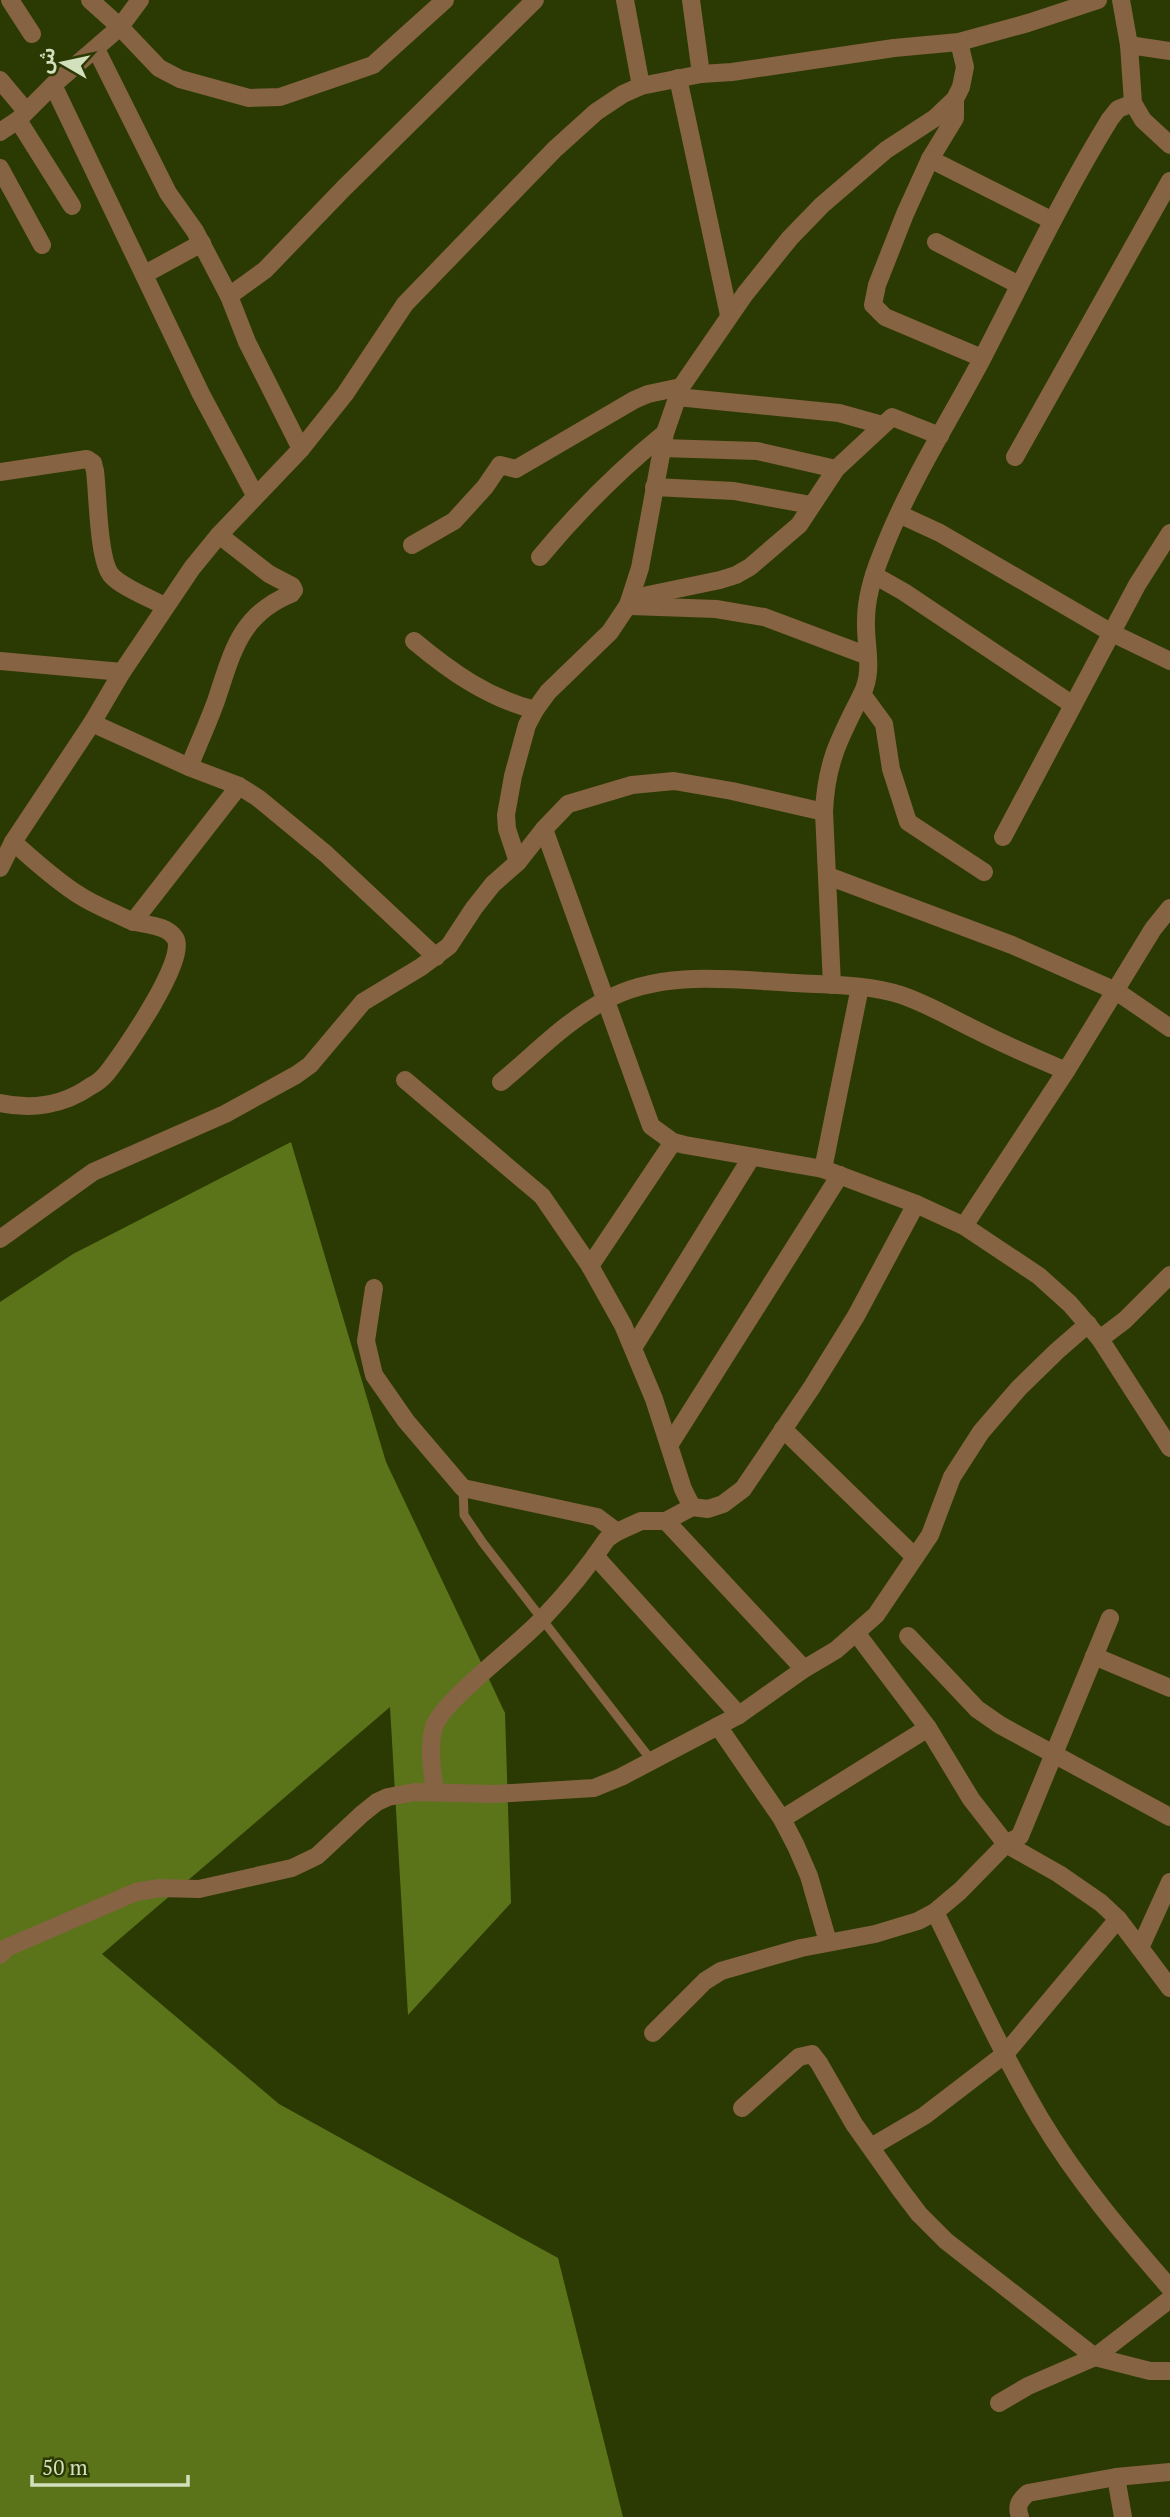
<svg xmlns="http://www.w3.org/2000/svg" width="1170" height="2517" font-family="'PT Serif','Noto Sans Arabic',serif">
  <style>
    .forest { fill: #5b7419 }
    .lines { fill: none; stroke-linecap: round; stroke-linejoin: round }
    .service { stroke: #866342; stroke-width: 9 }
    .minor { stroke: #866342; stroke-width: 18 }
  </style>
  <rect width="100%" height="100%" fill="#2b3a03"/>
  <!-- forest -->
  <path class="forest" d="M 291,1142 L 386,1462 L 505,1713 L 511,1903 L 408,2015 L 390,1707 L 102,1954 L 279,2104 L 558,2258 L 623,2517 L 0,2517 L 0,1302 L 73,1254 Z"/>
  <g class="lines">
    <!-- service -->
    <path class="service" d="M 463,1488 L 464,1515 L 483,1543 L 652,1761"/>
    <!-- minor -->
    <g class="minor">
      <path d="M 10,0 L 32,34"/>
      <path d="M 90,0 L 120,27 L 159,68 L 180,79 L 249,98 L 280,97 L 373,65 L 445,0"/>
      <path d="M 625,0 L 641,86"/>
      <path d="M 691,0 L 701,74"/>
      <path d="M 1121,0 L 1129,45 L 1133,103 L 1143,120 L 1170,145"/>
      <path d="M 1129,45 L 1170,51"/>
      <path d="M 96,49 L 168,193 L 195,231 L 229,296 L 247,342 L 301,449"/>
      <path d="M 678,78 L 729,315"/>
      <path d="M 0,80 L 26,111"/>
      <path d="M 53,85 L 201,394 L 255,495"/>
      <path d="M 955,99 L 955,118 L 930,159 L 905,214 L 877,285 L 873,305 L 885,317 L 982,358"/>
      <path d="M 18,120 L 72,206"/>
      <path d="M 0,132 L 18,120 L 53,85 L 120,27 L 140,0"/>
      <path d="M 930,159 L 1051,220"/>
      <path d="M 0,168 L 42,245"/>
      <path d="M 936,242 L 1019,285"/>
      <path d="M 145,274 L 202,243"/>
      <path d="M 229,296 L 265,270 L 344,188 L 535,0"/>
      <path d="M 677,397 L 839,413 L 882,425"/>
      <path d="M 662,448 L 757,451 L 836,469"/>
      <path d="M 1015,457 L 1170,181"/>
      <path d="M 0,472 L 87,459 L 93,463 L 95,471 C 98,494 98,559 111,575 C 121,587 150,598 164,606"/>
      <path d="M 654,487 L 734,491 L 811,505"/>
      <path d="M 899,514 L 940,533 L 1112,633 L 1170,661"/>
      <path d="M 412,545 L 454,521 L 485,487 L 500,465 L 516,469 L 634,400 L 648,394 L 681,387"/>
      <path d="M 540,557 C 579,510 618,471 665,433"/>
      <path d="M 874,575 L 904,592 L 1073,705"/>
      <path d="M 628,605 L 648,595 L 720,580 L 736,575 L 750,567 L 799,525 L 836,469 L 892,417 L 940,436"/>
      <path d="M 631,606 L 716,609 L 764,617 L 868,656"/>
      <path d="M 414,641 C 451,672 488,698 535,710"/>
      <path d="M 0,661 L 122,672"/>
      <path d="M 92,723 L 189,767 L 239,786 L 258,798 L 326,854 L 436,957"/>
      <path d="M 189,767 C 198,745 208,723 216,701 C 232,654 239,615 291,594 L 294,590 L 292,586 L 269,574 L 219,535"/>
      <path d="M 544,829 L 651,1126 L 673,1142 L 685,1145 L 823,1169 L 916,1204 L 964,1226 L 1039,1276 L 1070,1304 L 1100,1339 L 1170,1448"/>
      <path d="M 1003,837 L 1137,585 L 1170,533"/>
      <path d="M 518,862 L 507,829 L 506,815 L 513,776 L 527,725 L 535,710 L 548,692 L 610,632 L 628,605 L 640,568 L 665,433 L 681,387 L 745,294 L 790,238 L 822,205 L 886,150 L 935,118 L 955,99 L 961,87 L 965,67 L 959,42"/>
      <path d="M 0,868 L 13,842 L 92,723 L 122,672 L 192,568 L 219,535 L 301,449 L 345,394 L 405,304 L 555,149 L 596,112 L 623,94 L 641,86 L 701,74 L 732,72 L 894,48 L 959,42 L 1028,23 L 1098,0"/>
      <path d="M 984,872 L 908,822 L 891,769 L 884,724 L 862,694 C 874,670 865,646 866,620 C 866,597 873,575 882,553 C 908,485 948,423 982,359 C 1024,278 1062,197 1110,119 L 1118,109 L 1133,103"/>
      <path d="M 828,876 L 1012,945 L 1116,991 L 1170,1028"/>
      <path d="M 133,922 L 239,786"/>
      <path d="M 832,985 L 824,812 C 826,762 840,737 862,694"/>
      <path d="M 405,1080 L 542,1196 L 590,1266 L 623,1325 L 654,1399 L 683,1489 L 692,1507"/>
      <path d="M 501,1082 C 535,1054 567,1020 606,1000 C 662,969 734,980 795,983 C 830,985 867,984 901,995 C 928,1004 953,1019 978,1031 C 1007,1046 1036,1058 1066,1071"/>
      <path d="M 0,1103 C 32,1110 64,1105 91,1086 C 97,1083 103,1078 107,1073 C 122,1054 189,958 175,938 C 165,923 142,926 127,919 C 111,911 94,905 79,895 C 55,880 34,860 13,842"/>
      <path d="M 823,1169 L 860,987"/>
      <path d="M 964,1226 L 1066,1071 L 1153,929 L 1170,908"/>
      <path d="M 0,1239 L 93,1172 L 225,1114 L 296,1075 L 310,1065 L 363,1002 L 421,967 L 449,946 L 474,908 L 493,884 L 518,862 L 544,829 L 568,804 L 632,785 L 674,781 L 732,791 L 824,812"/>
      <path d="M 590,1266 L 673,1142"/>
      <path d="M 374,1288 L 366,1341 L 374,1375 L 406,1421 L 463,1488 L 597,1517 L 617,1532"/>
      <path d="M 1100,1339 L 1125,1320 L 1170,1275"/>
      <path d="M 633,1348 L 751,1158"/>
      <path d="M 783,1429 L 915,1557"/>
      <path d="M 670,1444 L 840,1175"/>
      <path d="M 666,1521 L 804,1669"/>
      <path d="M 595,1556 L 739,1715"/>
      <path d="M 857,1634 L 928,1728 L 971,1799 L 1006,1844 L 1059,1874 L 1101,1903 L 1118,1919 L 1140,1948"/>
      <path d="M 908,1636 L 977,1709 L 1000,1725 L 1170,1817"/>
      <path d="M 1094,1656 L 1170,1688"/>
      <path d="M 718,1726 L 782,1819 L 796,1846 L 809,1876 L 828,1942"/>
      <path d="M 435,1791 C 432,1771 428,1747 434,1727 C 444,1699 519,1645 543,1618 C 566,1594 588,1567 607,1539 L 617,1532 L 641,1521 L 666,1521 L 692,1507 L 708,1509 L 723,1504 L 743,1489 L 812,1387 L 856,1316 L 916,1204"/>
      <path d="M 782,1819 L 928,1728"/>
      <path d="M 1170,1882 L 1140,1948 L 1170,1988"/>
      <path d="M 935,1912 C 969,1981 1001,2052 1040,2118 C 1077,2180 1123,2234 1170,2288"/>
      <path d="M 0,1955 L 6,1948 L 136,1892 L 160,1888 L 199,1889 L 292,1868 L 317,1856 L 362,1814 L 377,1802 L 388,1797 L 415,1792 L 494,1794 L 594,1788 L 621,1777 L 739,1715 L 804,1669 L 836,1650 L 876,1615 L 930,1535 L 952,1477 L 981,1432 L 1019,1388 L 1057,1351 L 1088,1324"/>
      <path d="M 653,2033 L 705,1981 L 721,1971 L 801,1948 L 875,1934 L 918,1921 L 935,1912 L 960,1891 L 1006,1844 L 1020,1836 L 1110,1618"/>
      <path d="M 742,2108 L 799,2057 L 812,2054 L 819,2063 L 854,2124 L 900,2189 L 919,2214 L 946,2241 L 1095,2357 L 1150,2371 L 1170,2371"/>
      <path d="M 871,2147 L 924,2116 L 1005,2054 L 1118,1919"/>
      <path d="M 999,2403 L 1028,2386 L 1095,2357 L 1170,2299"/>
      <path d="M 1116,2477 L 1123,2517"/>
      <path d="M 1020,2517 C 1016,2506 1019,2501 1028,2493 L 1116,2477 L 1170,2472"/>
    </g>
  </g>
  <!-- north arrow -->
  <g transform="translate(63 63) rotate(279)" stroke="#2b3a03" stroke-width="5" paint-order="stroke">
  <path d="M0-5L12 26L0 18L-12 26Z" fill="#d3e0bd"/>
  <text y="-10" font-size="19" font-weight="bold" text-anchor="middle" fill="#d3e0bd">ش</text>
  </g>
  <!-- scale -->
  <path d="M32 2475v10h156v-10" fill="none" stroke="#d3e0bd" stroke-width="3.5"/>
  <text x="42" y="2475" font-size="21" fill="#d3e0bd" stroke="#2b3a03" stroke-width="5" paint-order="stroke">50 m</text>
</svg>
